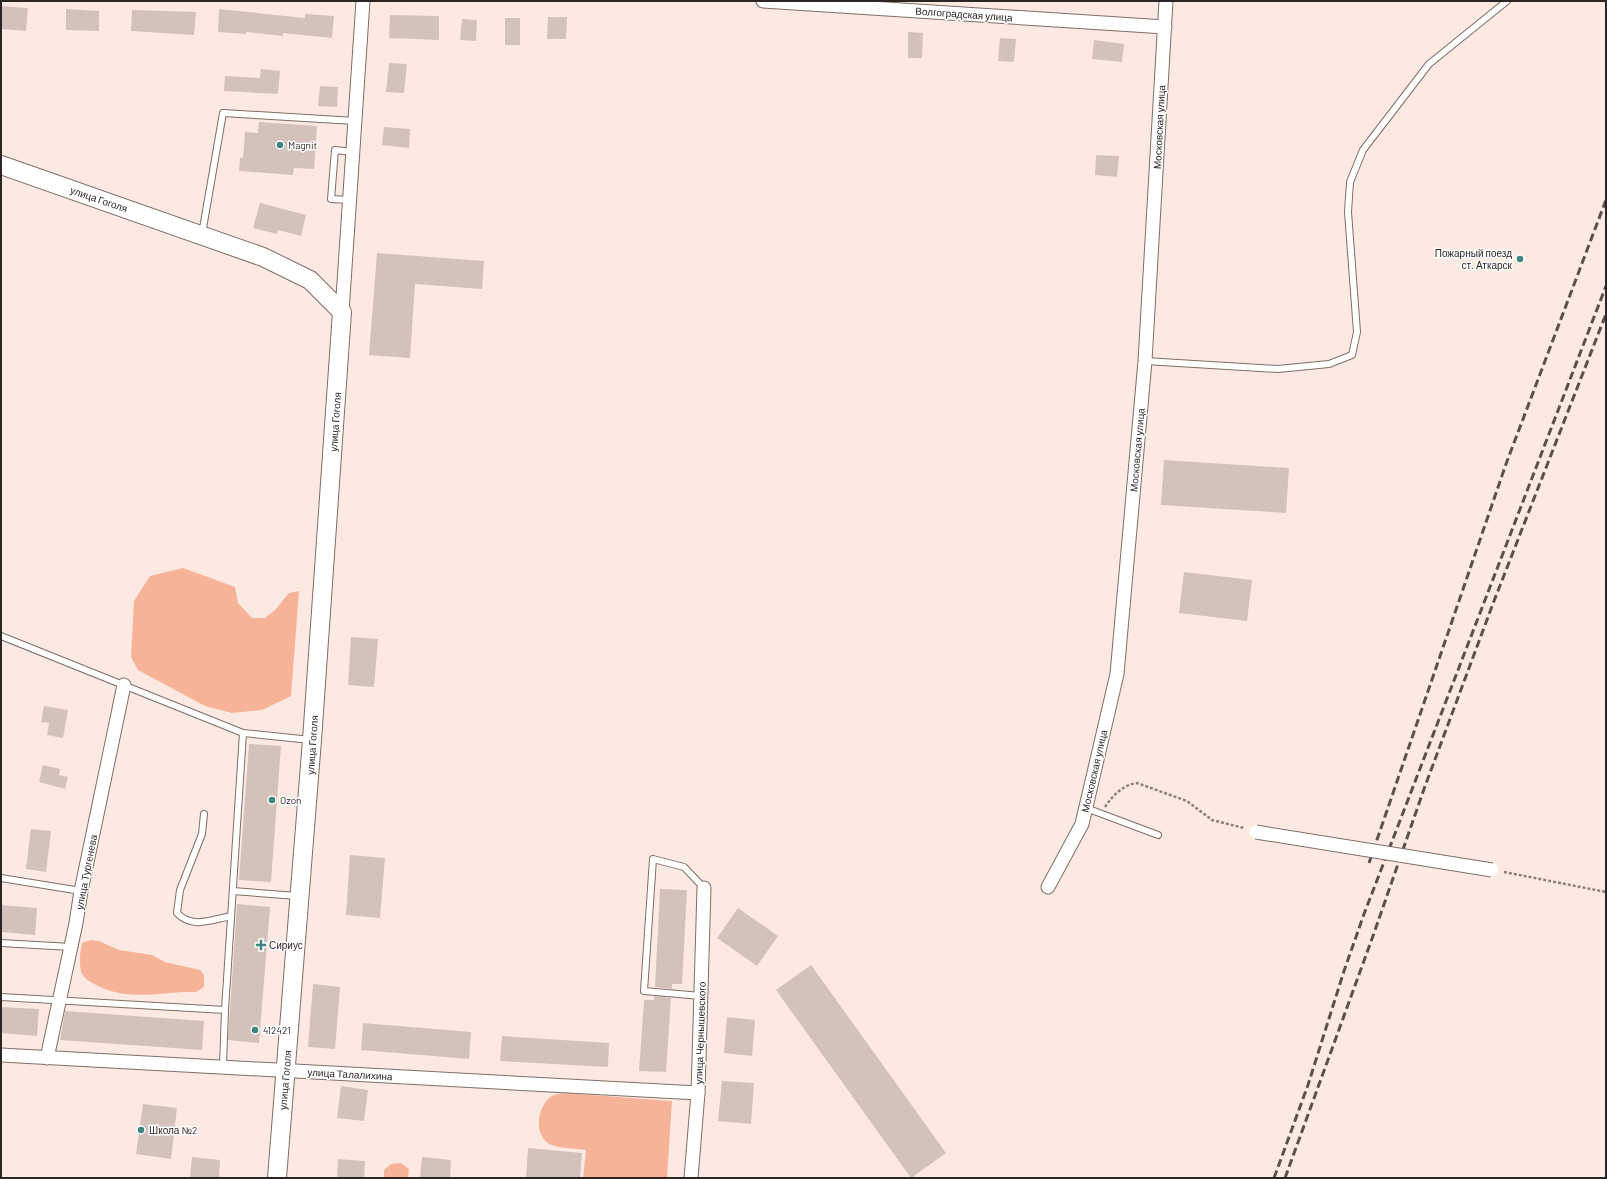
<svg xmlns="http://www.w3.org/2000/svg" width="1607" height="1179" font-family="Barlow,sans-serif">
  <style>
    .green { fill: #f7b398 }
    .building { fill: #d3c2bb }
    .lines { fill: none; stroke-linecap: round; stroke-linejoin: round }
    .lane-casing { stroke: #7d6e68; stroke-width: 8 }
    .street-casing { stroke: #7d6e68; stroke-width: 15 }
    .secondary-casing { stroke: #7d6e68; stroke-width: 20 }
    .path { stroke: #8c807b; stroke-width: 2.5; stroke-dasharray: 3 2; stroke-linecap: butt }
    .lane { stroke: #fff; stroke-width: 6 }
    .street { stroke: #fff; stroke-width: 13 }
    .secondary { stroke: #fff; stroke-width: 18 }
    .rail { stroke: #5a514e; stroke-width: 3; stroke-dasharray: 8 4; stroke-linecap: butt }
    .street-bridge-casing { stroke: #7d6e68; stroke-width: 15; stroke-linecap: butt }
    .street-bridge { stroke: #fff; stroke-width: 13 }
    .poi-dot { fill: #3f857f; stroke: #fff; stroke-width: 1.5 }
    .labels { text-anchor: middle; dominant-baseline: central; stroke-width: 3; stroke-linejoin: round; paint-order: stroke }
    .street-label { font-size: 10px; fill: #2c2523; stroke: #fff }
    .poi-label { font-size: 10px; fill: #2c2523; stroke: #fff; text-anchor: start }
  </style>
  <rect width="100%" height="100%" fill="#fceae2"/>
  <!-- green -->
  <g class="green">
    <path d="M 183,568 L 235,587 L 238,603 L 252,618 L 265,618 L 275,610 L 289,593 L 299,591 L 291,696 L 262,710 L 232,713 L 205,706 L 138,670 L 131,657 L 134,601 L 150,576 Z"/>
    <path d="M 91,940 L 99,941 L 119,950 L 152,955 L 165,962 L 200,970 L 204,975 L 204,987 L 196,992 C 158,991 130,1003 94,984 C 89,981 82,977 81,971 C 79,962 80,952 82,943 Z"/>
    <path d="M 564,1093 L 672,1101 L 667,1178 L 583,1178 L 586,1150 C 575,1148 562,1149 552,1145 C 533,1138 536,1106 552,1096 C 555,1094 560,1094 564,1093 Z"/>
    <path d="M 401,1163 L 409,1169 L 408,1178 L 384,1178 L 384,1170 L 391,1164 Z"/>
  </g>
  <!-- building -->
  <g class="building">
    <path d="M 1,6 L 28,8 L 26,31 L 1,29 Z"/>
    <path d="M 66,9 L 99,11 L 99,31 L 66,30 Z"/>
    <path d="M 219,9 L 305,18 L 305,14 L 334,16 L 332,38 L 283,33 L 283,36 L 246,32 L 246,34 L 218,32 Z"/>
    <path d="M 132,10 L 196,12 L 194,35 L 131,31 Z"/>
    <path d="M 390,15 L 439,16 L 439,40 L 389,38 Z"/>
    <path d="M 548,17 L 567,17 L 566,39 L 547,39 Z"/>
    <rect x="505" y="18" width="15" height="27"/>
    <path d="M 462,19 L 477,20 L 476,41 L 460,40 Z"/>
    <path d="M 908,32 L 923,33 L 922,58 L 908,58 Z"/>
    <path d="M 1000,38 L 1016,39 L 1014,62 L 998,61 Z"/>
    <path d="M 1094,40 L 1124,44 L 1122,62 L 1092,59 Z"/>
    <path d="M 389,63 L 407,64 L 404,93 L 386,92 Z"/>
    <path d="M 261,69 L 280,71 L 278,94 L 224,91 L 225,76 L 260,78 Z"/>
    <path d="M 320,86 L 338,87 L 337,107 L 318,106 Z"/>
    <path d="M 259,122 L 317,126 L 314,169 L 294,168 L 293,175 L 239,171 L 240,158 L 243,158 L 245,132 L 258,133 Z"/>
    <path d="M 384,127 L 410,129 L 409,148 L 382,145 Z"/>
    <path d="M 1096,155 L 1119,156 L 1117,177 L 1095,175 Z"/>
    <path d="M 260,203 L 306,215 L 301,236 L 278,230 L 277,234 L 253,228 Z"/>
    <path d="M 377,253 L 484,261 L 482,289 L 415,284 L 410,358 L 369,355 Z"/>
    <path d="M 1164,460 L 1289,468 L 1286,513 L 1161,505 Z"/>
    <path d="M 1184,572 L 1252,580 L 1247,621 L 1179,613 Z"/>
    <path d="M 351,637 L 378,639 L 374,687 L 348,685 Z"/>
    <path d="M 44,706 L 68,710 L 63,738 L 47,735 L 49,723 L 41,722 Z"/>
    <path d="M 249,744 L 281,746 L 271,882 L 239,880 Z"/>
    <path d="M 43,765 L 60,769 L 59,775 L 68,777 L 65,789 L 39,782 Z"/>
    <path d="M 31,829 L 51,831 L 46,872 L 26,869 Z"/>
    <path d="M 350,855 L 385,858 L 380,918 L 346,915 Z"/>
    <path d="M 660,889 L 687,890 L 682,984 L 672,984 L 672,989 L 655,987 Z"/>
    <path d="M 237,904 L 270,907 L 259,1043 L 228,1040 Z"/>
    <path d="M 1,905 L 37,908 L 35,935 L 1,932 Z"/>
    <path d="M 738,908 L 778,936 L 757,966 L 717,938 Z"/>
    <path d="M 811,965 L 946,1153 L 911,1178 L 776,990 Z"/>
    <path d="M 313,984 L 340,987 L 335,1049 L 308,1047 Z"/>
    <path d="M 654,996 L 671,998 L 666,1072 L 639,1071 L 644,1000 L 654,1000 Z"/>
    <path d="M 1,1007 L 39,1009 L 37,1036 L 1,1033 Z"/>
    <path d="M 65,1011 L 204,1021 L 202,1050 L 60,1040 Z"/>
    <path d="M 727,1017 L 755,1020 L 752,1056 L 724,1053 Z"/>
    <path d="M 363,1023 L 471,1032 L 469,1059 L 361,1050 Z"/>
    <path d="M 502,1036 L 609,1043 L 608,1067 L 500,1061 Z"/>
    <path d="M 722,1081 L 754,1083 L 751,1124 L 718,1121 Z"/>
    <path d="M 341,1086 L 368,1090 L 364,1121 L 337,1118 Z"/>
    <path d="M 143,1104 L 177,1108 L 171,1159 L 136,1154 Z"/>
    <path d="M 528,1148 L 582,1153 L 580,1178 L 526,1178 Z"/>
    <path d="M 192,1157 L 220,1160 L 219,1178 L 190,1178 Z"/>
    <path d="M 422,1157 L 451,1160 L 450,1178 L 420,1178 Z"/>
    <path d="M 338,1159 L 365,1161 L 364,1178 L 337,1178 Z"/>
  </g>
  <g class="lines">
    <!-- lane casing -->
    <g class="lane-casing">
      <g id="lane">
        <path d="M 350,200 L 331,199 L 335,150 L 353,152"/>
        <path d="M 202,234 L 223,113 L 355,121"/>
        <path d="M 1145,361 L 1278,369 L 1329,364 L 1352,355 L 1357,332 L 1348,212 L 1350,182 L 1363,150 L 1429,64 L 1507,1"/>
        <path d="M 1,636 L 243,733 L 225,1010 L 1,997"/>
        <path d="M 243,733 L 311,740"/>
        <path d="M 1086,808 L 1158,835"/>
        <path d="M 204,814 L 202,834 L 180,890 L 177,913 C 192,929 211,920 231,916"/>
        <path d="M 1,878 L 81,891"/>
        <path d="M 233,891 L 297,896"/>
        <path d="M 1,943 L 71,947"/>
        <path d="M 701,996 L 644,991 L 653,859 L 684,867 L 704,888"/>
        <path d="M 223,1066 L 225,1010"/>
      </g>
    </g>
    <!-- street casing -->
    <g class="street-casing">
      <g id="street">
        <path d="M 763,1 L 1165,27"/>
        <path d="M 342,312 L 363,1"/>
        <path d="M 1048,887 L 1082,824 L 1117,674 L 1145,361 L 1166,1"/>
        <path d="M 1,1055 L 698,1093"/>
        <path d="M 47,1058 L 76,923 L 81,891 L 124,685"/>
        <path d="M 691,1178 L 698,1093 L 704,888"/>
      </g>
    </g>
    <!-- secondary casing -->
    <g class="secondary-casing">
      <path id="secondary" d="M 1,165 L 263,257 L 310,280 L 342,312 L 312,740 L 277,1178"/>
    </g>
    <!-- path -->
    <g class="path">
      <path d="M 1105,807 C 1113,795 1123,785 1137,783 L 1187,801 L 1212,820 L 1244,828"/>
      <path d="M 1504,872 L 1606,892"/>
    </g>
    <!-- lane -->
    <use href="#lane" class="lane"/>
    <!-- street -->
    <use href="#street" class="street"/>
    <!-- secondary -->
    <use href="#secondary" class="secondary"/>
    <!-- rail -->
    <g class="rail">
      <path d="M 1369,863 L 1506,464 L 1606,200"/>
      <path d="M 1274,1178 L 1308,1085 L 1344,971 L 1364,914 L 1606,286"/>
      <path d="M 1285,1178 L 1373,936 L 1424,789 L 1494,601 L 1606,314"/>
    </g>
    <!-- street-bridge casing -->
    <g class="street-bridge-casing">
      <path id="street-bridge" d="M 1256,832 L 1492,870"/>
    </g>
    <!-- street-bridge -->
    <use href="#street-bridge" class="street-bridge"/>
  </g>
  <!-- markers -->
  <g class="poi-dot">
    <circle cx="280" cy="145" r="4"/>
    <circle cx="1520" cy="259" r="4"/>
    <circle cx="272" cy="800" r="4"/>
    <path d="M259 939h4v4h4v4h-4v4h-4v-4h-4v-4h4z"/>
    <circle cx="255" cy="1030" r="4"/>
    <circle cx="141" cy="1130" r="4"/>
  </g>
  <g class="labels">
    <!-- street labels -->
    <g class="street-label">
      <text transform="translate(964 14) rotate(4)">Волгоградская улица</text>
      <text transform="translate(1159 127) rotate(-87)">Московская улица</text>
      <text transform="translate(99 199) rotate(19)">улица Гоголя</text>
      <text transform="translate(335 422) rotate(-86)">улица Гоголя</text>
      <text transform="translate(1137 450) rotate(-85)">Московская улица</text>
      <text transform="translate(312 745) rotate(-86)">улица Гоголя</text>
      <text transform="translate(1094 771) rotate(-77)">Московская улица</text>
      <text transform="translate(86 872) rotate(-79)">улица Тургенева</text>
      <text transform="translate(700 1033) rotate(-88)">улица Чернышевского</text>
      <text transform="translate(350 1074) rotate(3)">улица Талалихина</text>
      <text transform="translate(285 1080) rotate(-85)">улица Гоголя</text>
    </g>
    <!-- poi labels -->
    <g class="poi-label">
      <text x="288" y="145">Magnit</text>
      <text x="1512" y="253" text-anchor="end">Пожарный поезд<tspan x="1512" dy="12">ст. Аткарск</tspan></text>
      <text x="280" y="800">Ozon</text>
      <text x="269" y="945">Сириус</text>
      <text x="263" y="1030">412421</text>
      <text x="149" y="1130">Школа №2</text>
    </g>
  </g>
  <!-- border -->
  <rect width="1607" height="1179" fill="none" stroke="#2c2523" stroke-width="4"/>
</svg>
